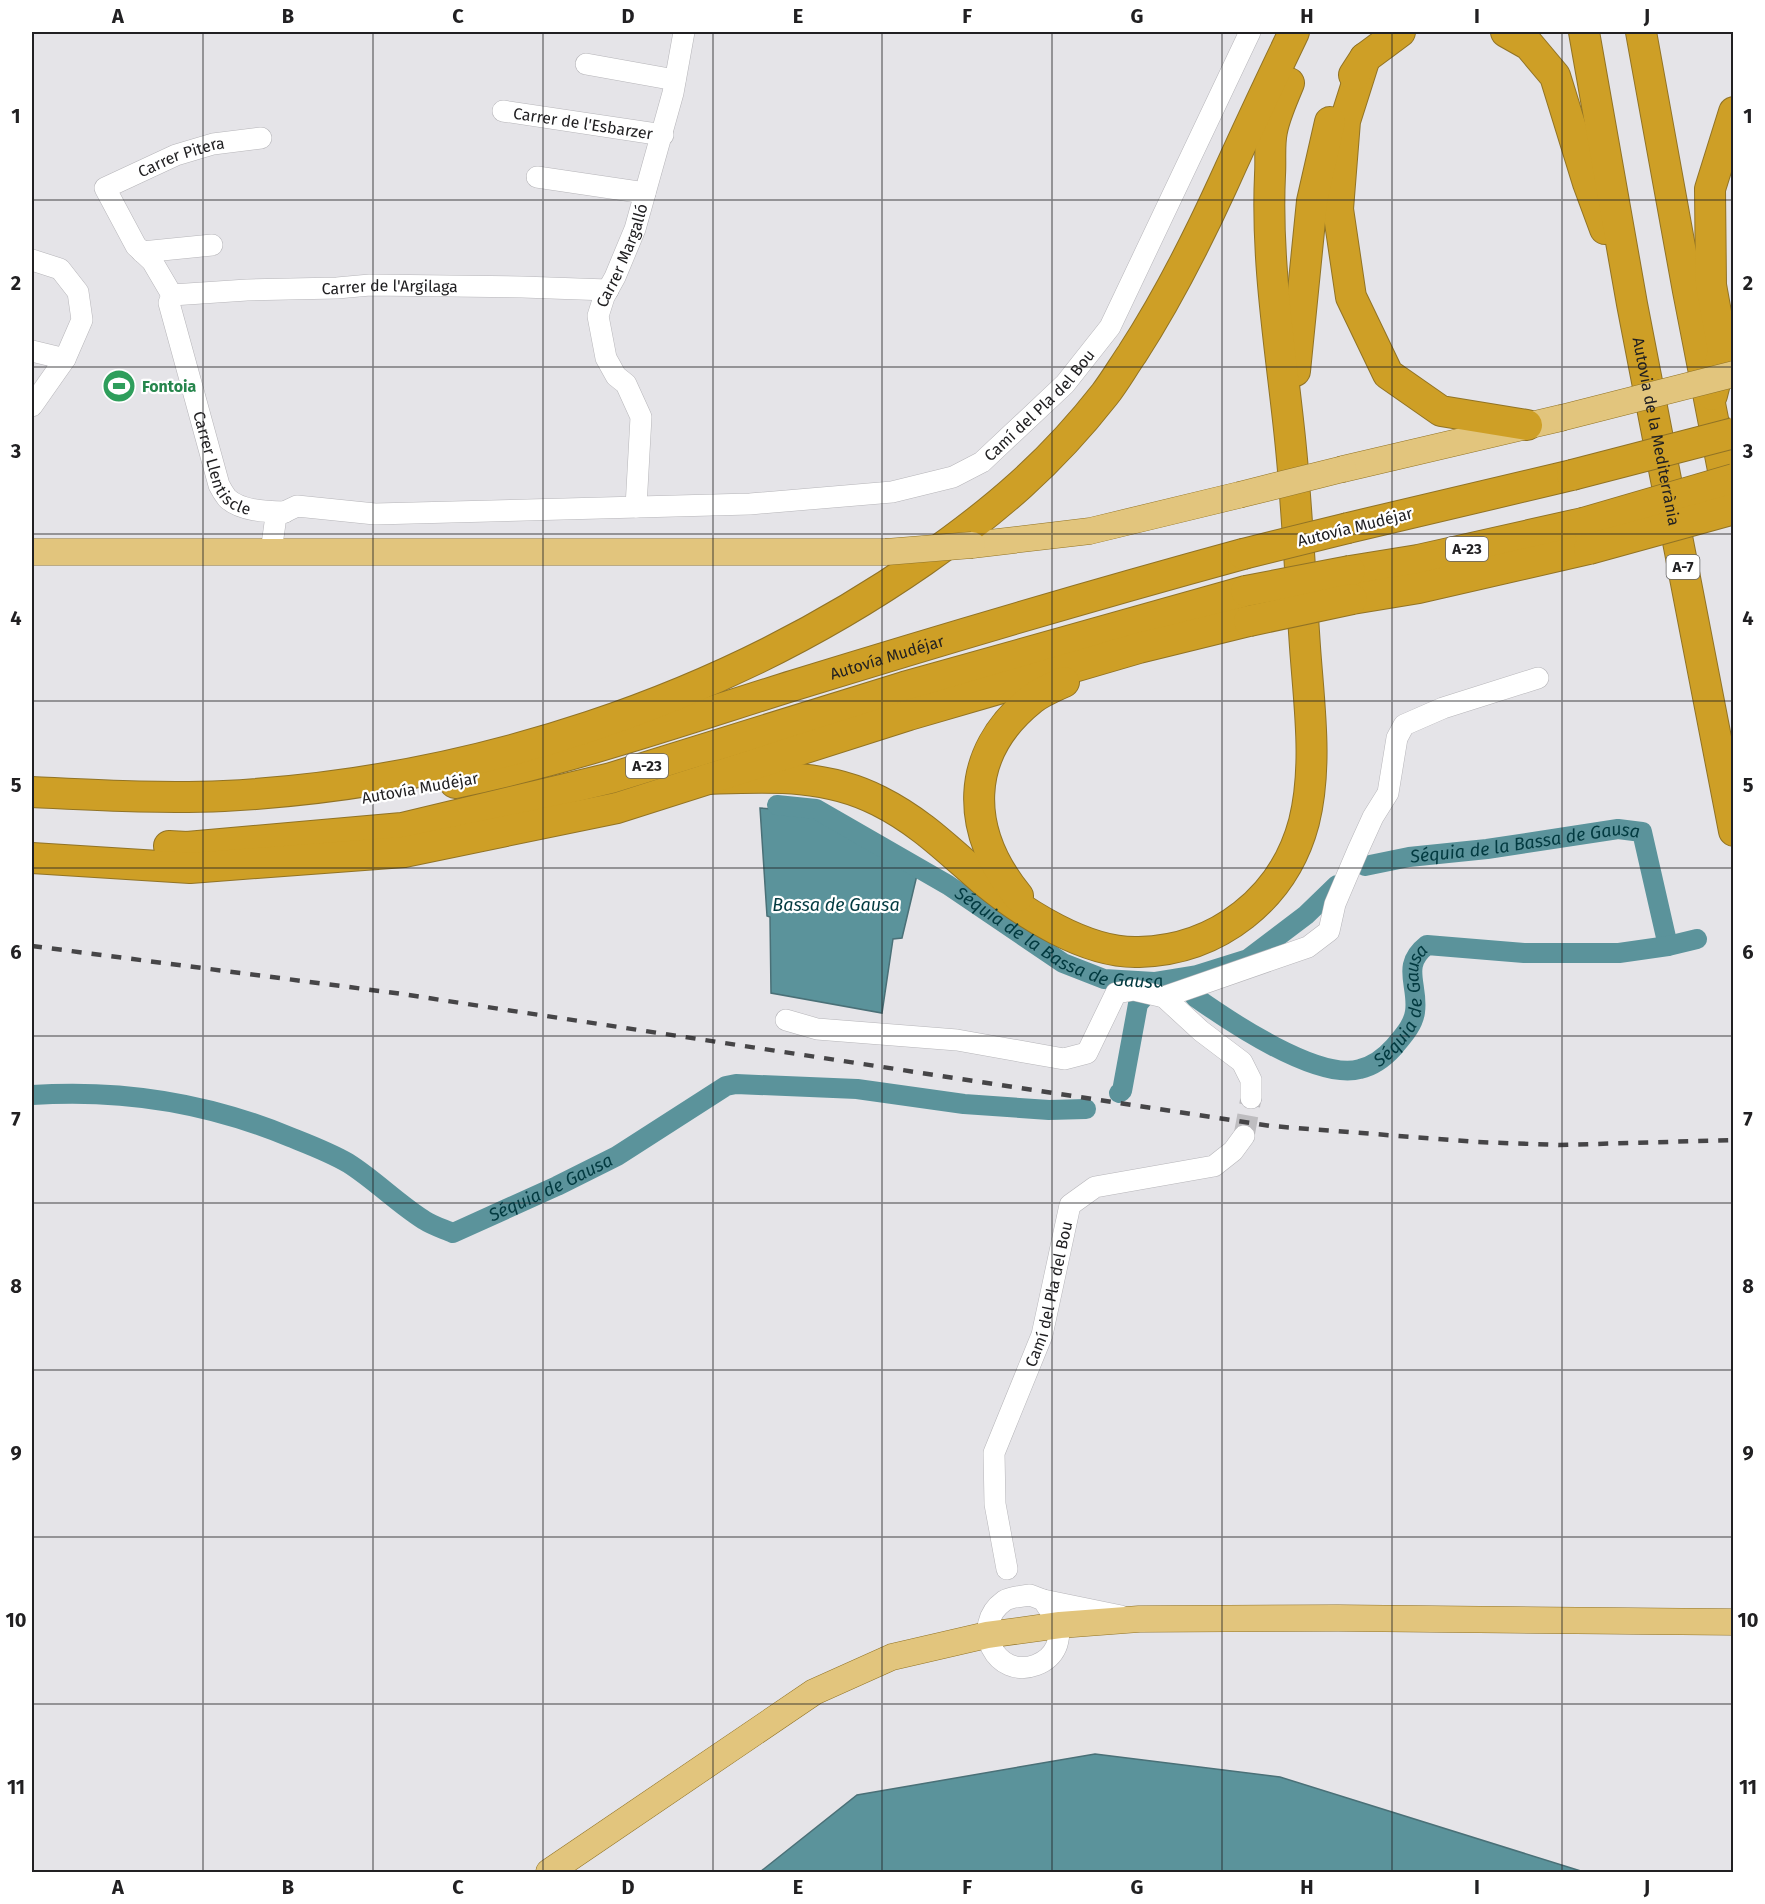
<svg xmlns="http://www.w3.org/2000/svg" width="1765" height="1904" font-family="'Fira Sans',sans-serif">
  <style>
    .water { fill: #5b939b; stroke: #4a7077; stroke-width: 1.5 }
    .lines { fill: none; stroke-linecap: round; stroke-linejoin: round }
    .canal { stroke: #5b939b; stroke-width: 20 }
    .minor-tunnel { stroke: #bebdc0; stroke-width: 21; stroke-dasharray: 21 10; stroke-linecap: butt }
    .minor-casing { stroke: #b6b5b9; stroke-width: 22 }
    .major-casing { stroke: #917325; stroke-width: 27 }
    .highway-casing { stroke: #917325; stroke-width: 32 }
    .minor { stroke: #fff; stroke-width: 21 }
    .major { stroke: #e2c57d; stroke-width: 26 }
    .highway { stroke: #ce9f26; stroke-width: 30 }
    .rail { stroke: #464547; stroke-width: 4.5; stroke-dasharray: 10 10; stroke-linecap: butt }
    .major-bridge-casing { stroke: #917325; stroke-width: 27; stroke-linecap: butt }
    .highway-bridge-casing { stroke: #917325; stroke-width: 32; stroke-linecap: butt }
    .major-bridge { stroke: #e2c57d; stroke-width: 26 }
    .highway-bridge { stroke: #ce9f26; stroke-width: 30 }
    .grid { fill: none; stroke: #212022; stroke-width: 1.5; stroke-opacity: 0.55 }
    .labels { text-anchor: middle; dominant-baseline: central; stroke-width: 4.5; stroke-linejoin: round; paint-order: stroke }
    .shield { fill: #fff; stroke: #646364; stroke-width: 1.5 }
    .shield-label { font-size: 15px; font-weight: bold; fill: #212022 }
    .street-label { font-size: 16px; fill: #212022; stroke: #fff }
    .leisure-label { font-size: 16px; font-weight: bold; fill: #27864d; stroke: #fff; text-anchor: start }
    .water-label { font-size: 18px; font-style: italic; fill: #023a40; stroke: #fff }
    .neatline { fill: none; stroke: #212022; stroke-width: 2 }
    .grid-label { font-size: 20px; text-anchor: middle; font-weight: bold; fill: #212022 }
  </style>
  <rect width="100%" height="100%" fill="#e5e4e8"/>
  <!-- water -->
  <g class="water">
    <path d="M 760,808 L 816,812 L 917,875 L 902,938 L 893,939 L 882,1013 L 771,993 L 770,917 L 767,916 Z"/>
    <path d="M 1095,1754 L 1280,1777 L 1584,1872 L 760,1872 L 857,1795 Z"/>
  </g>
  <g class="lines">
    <!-- canal -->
    <g class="canal">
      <path id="s1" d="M 777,805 L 816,809 L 948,885 L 1063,963 L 1104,979 L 1154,982 L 1197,975 L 1248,959 L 1306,915 L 1337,885"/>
      <path id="s2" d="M 1365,866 L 1409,857 L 1487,849 L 1618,829 L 1642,832 L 1668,946"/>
      <path id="s3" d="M 1195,997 C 1229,1021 1318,1081 1360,1069 C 1373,1066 1385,1057 1394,1047 C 1402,1037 1413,1026 1415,1012 C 1419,985 1400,966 1427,945 L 1524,953 L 1619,953 L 1668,946 L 1697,939"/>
      <path d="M 1119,1093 L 1122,1091 L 1136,1015 L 1138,1004 L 1144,997"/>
      <path id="s4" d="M 32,1095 C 122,1089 206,1102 290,1137 C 310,1145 329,1152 348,1163 C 375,1180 397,1203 424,1220 C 433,1226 444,1229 453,1233 L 557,1186 L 617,1156 L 726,1086 L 736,1084 L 857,1089 L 964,1104 L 1049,1110 L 1086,1109"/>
    </g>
    <!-- minor-tunnel -->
    <path class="minor-tunnel" d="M 1244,1136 L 1251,1098"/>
    <!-- minor casing -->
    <g class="minor-casing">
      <g id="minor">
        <path d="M 586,64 L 675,80"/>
        <path id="s5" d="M 503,111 L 663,135"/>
        <path d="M 537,177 L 645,193"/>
        <path d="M 142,252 L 212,245"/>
        <path d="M 32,260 L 60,269 L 78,292 L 82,320 L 65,359 L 32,406"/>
        <path id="s6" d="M 172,295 L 247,290 L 337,288 L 370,285 L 522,287 L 608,290"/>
        <path id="s7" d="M 172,295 L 152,261 L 136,246 L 105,188 L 176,155 L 213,144 L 261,138"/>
        <path id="s8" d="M 172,295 L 169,303 L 219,485 C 221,489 224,494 227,498 C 240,511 267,512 285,512"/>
        <path d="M 32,351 L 65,359"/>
        <path id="s9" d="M 636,507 L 641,417 L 626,384 L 616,376 L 606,358 L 598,316 L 604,297 L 615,277 L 635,229 L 673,93 L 684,32"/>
        <path id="s10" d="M 271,552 L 276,516 L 297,506 L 375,514 L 750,504 L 892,492 L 953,477 L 982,462 L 1065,384 L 1110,327 L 1250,32"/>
        <path d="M 1164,997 L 1201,1031 L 1242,1062 L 1251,1080 L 1251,1098"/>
        <path d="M 786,1020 L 817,1029 L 957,1040 L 1064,1059 L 1087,1053 L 1116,993 L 1134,990 L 1164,997 L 1308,947 L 1329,931 L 1335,904 L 1358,850 L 1373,817 L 1388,793 L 1397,738 L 1404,725 L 1443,708 L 1538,678"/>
        <path id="s11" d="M 1007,1569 L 995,1504 L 994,1453 L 1042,1335 L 1070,1205 L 1095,1187 L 1214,1166 L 1233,1151 L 1244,1136"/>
        <path d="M 1030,1595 L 1043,1600 L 1060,1625 C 1059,1631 1059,1641 1056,1647 C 1052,1656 1044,1662 1036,1665 C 996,1680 969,1626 1004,1601 C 1010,1597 1023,1596 1030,1595 Z"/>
        <path d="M 1043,1600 L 1121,1616"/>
      </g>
    </g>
    <!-- major casing -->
    <g class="major-casing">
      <g id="major">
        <path d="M 1343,469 L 1561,418"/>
        <path d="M 972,545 L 1090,531 L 1239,495"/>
        <path d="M 32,552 L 886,552"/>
        <path d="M 549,1872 L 814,1692 L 892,1657 L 987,1635 L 1060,1625 L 1139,1619 L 1338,1618 L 1734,1622"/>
      </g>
    </g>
    <!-- highway casing -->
    <g class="highway-casing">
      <g id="highway">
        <path d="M 1506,32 L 1529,45 L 1555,76 L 1588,183 L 1605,229"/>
        <path id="s12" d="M 1584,32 L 1632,304 L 1734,831"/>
        <path d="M 1641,32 L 1688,291 L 1730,506"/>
        <path d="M 1365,58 L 1345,121 L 1338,209 L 1351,297 L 1388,374 L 1441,411 L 1527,425"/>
        <path d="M 1354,75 L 1365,58 L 1400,32"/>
        <path d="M 1295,371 L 1312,201 L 1330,122"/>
        <path d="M 1712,395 L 1723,351 L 1711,285 L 1710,189 L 1734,112"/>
        <path d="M 1348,528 L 1572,475"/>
        <path d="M 1350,571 L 1418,560 L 1583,523"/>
        <path d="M 1352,599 L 1419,588 L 1589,549"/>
        <path d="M 708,779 C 767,777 825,773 879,801 C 921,822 949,851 983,880 C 1023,913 1086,954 1139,952 C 1218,950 1284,898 1304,822 C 1318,766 1309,704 1305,647 C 1300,575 1297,501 1289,429 C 1280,345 1266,260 1270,175 C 1271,160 1269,145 1272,131 C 1275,115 1283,98 1289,83"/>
        <path id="s13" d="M 455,783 C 571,759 683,720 795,685 C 944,639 1093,595 1243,554"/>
        <path d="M 32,792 C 95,795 160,799 224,796 C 471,783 720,702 923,561 C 995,511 1051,463 1105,394 C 1115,381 1123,367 1132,354 C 1167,300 1196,243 1223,184 C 1246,133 1270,82 1294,32"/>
        <path d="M 169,846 L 187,847 L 402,828 L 611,778 L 904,687 L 1246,591"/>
        <path d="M 32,858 L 190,868 L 404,852 L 617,808 L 909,715 L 1139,648 L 1249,621"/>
        <path d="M 1018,896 C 965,831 963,754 1032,699 C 1041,692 1053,687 1064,682"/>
      </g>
    </g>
    <!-- minor -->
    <use href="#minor" class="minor"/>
    <!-- major -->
    <use href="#major" class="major"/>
    <!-- highway -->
    <use href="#highway" class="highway"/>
    <!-- rail -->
    <path class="rail" d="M 32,946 L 395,993 L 1271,1126 L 1477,1142 L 1559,1145 L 1734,1140"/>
    <!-- major-bridge casing -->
    <g class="major-bridge-casing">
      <g id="major-bridge">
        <path d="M 1561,418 L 1734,374"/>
        <path d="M 1239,495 L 1343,469"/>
        <path d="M 886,552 L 972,545"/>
      </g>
    </g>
    <!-- highway-bridge casing -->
    <g class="highway-bridge-casing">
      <g id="highway-bridge">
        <path d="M 1572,475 L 1734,433"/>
        <path d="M 1583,523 L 1734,479"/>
        <path d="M 1589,549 L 1734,509"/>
        <path d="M 1243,554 L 1348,528"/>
        <path d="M 1246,591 L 1350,571"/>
        <path d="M 1249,621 L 1352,599"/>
      </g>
    </g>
    <!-- major-bridge -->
    <use href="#major-bridge" class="major-bridge"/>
    <!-- highway-bridge -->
    <use href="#highway-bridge" class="highway-bridge"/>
  </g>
  <!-- grid -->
  <path class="grid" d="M 203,32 L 203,1872M 373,32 L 373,1872M 543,32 L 543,1872M 713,32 L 713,1872M 882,32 L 882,1872M 1052,32 L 1052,1872M 1222,32 L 1222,1872M 1392,32 L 1392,1872M 1562,32 L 1562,1872M 32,200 L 1734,200M 32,367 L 1734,367M 32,534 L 1734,534M 32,701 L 1734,701M 32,868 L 1734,868M 32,1036 L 1734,1036M 32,1203 L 1734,1203M 32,1370 L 1734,1370M 32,1537 L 1734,1537M 32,1704 L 1734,1704"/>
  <!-- icons -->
  <defs>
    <g id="stadium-disc" transform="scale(1.725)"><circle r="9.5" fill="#2e9e5b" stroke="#fff"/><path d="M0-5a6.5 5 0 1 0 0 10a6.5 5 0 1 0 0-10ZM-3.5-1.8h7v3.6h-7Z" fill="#fff"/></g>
  </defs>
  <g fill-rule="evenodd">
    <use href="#stadium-disc" x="119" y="386"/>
  </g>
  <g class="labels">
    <!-- shield labels -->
    <g class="shield">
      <rect x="1446" y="537" width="42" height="24" rx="4.5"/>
      <rect x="1666.5" y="555" width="33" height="24" rx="4.5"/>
      <rect x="626" y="754" width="42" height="24" rx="4.5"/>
    </g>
    <g class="shield-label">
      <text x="1467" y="549">A-23</text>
      <text x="1683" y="567">A-7</text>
      <text x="647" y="766">A-23</text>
    </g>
    <!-- street labels -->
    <g class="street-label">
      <text stroke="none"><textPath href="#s5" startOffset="81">Carrer de l'Esbarzer</textPath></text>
      <text stroke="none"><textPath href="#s7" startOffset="210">Carrer Pitera</textPath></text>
      <text stroke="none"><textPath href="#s9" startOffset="268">Carrer Margalló</textPath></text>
      <text stroke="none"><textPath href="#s6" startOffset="218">Carrer de l'Argilaga</textPath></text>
      <text stroke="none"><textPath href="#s10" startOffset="832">Camí del Pla del Bou</textPath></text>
      <text stroke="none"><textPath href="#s12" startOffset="406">Autovia de la Mediterrània</textPath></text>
      <text stroke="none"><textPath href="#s8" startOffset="180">Carrer Llentiscle</textPath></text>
      <text transform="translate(1355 527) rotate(-14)">Autovía Mudéjar</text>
      <text stroke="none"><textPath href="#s13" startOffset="450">Autovía Mudéjar</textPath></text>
      <text transform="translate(420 788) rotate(-10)">Autovía Mudéjar</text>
      <text stroke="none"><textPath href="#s11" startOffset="286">Camí del Pla del Bou</textPath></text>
    </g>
    <!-- leisure labels -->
    <g class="leisure-label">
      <text x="142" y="386">Fontoia</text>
    </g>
    <!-- water labels -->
    <g class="water-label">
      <text stroke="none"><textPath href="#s2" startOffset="162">Séquia de la Bassa de Gausa</textPath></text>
      <text x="836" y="905">Bassa de Gausa</text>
      <text stroke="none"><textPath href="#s1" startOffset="318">Séquia de la Bassa de Gausa</textPath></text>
      <text stroke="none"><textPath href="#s3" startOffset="268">Séquia de Gausa</textPath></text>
      <text stroke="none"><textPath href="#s4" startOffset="562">Séquia de Gausa</textPath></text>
    </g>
  </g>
  <!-- border -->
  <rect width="1765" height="1904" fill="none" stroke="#ffffff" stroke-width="66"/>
  <rect x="33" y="33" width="1699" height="1838" class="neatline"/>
  <g class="grid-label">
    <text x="118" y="23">A</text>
    <text x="288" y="23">B</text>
    <text x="458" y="23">C</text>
    <text x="628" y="23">D</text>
    <text x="798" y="23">E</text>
    <text x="967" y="23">F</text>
    <text x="1137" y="23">G</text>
    <text x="1307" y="23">H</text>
    <text x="1477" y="23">I</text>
    <text x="1647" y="23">J</text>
    <text x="16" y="123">1</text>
    <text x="1748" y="123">1</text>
    <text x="16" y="290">2</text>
    <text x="1748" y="290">2</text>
    <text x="16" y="458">3</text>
    <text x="1748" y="458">3</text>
    <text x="16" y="625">4</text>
    <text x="1748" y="625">4</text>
    <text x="16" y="792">5</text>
    <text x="1748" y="792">5</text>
    <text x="16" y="959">6</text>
    <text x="1748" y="959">6</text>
    <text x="16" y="1126">7</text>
    <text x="1748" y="1126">7</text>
    <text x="16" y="1293">8</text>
    <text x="1748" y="1293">8</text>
    <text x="16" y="1460">9</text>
    <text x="1748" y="1460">9</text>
    <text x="16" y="1627">10</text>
    <text x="1748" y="1627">10</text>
    <text x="16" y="1794">11</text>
    <text x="1748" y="1794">11</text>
    <text x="118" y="1894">A</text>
    <text x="288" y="1894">B</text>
    <text x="458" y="1894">C</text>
    <text x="628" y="1894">D</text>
    <text x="798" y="1894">E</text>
    <text x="967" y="1894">F</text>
    <text x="1137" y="1894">G</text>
    <text x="1307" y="1894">H</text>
    <text x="1477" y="1894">I</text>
    <text x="1647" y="1894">J</text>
  </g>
</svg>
